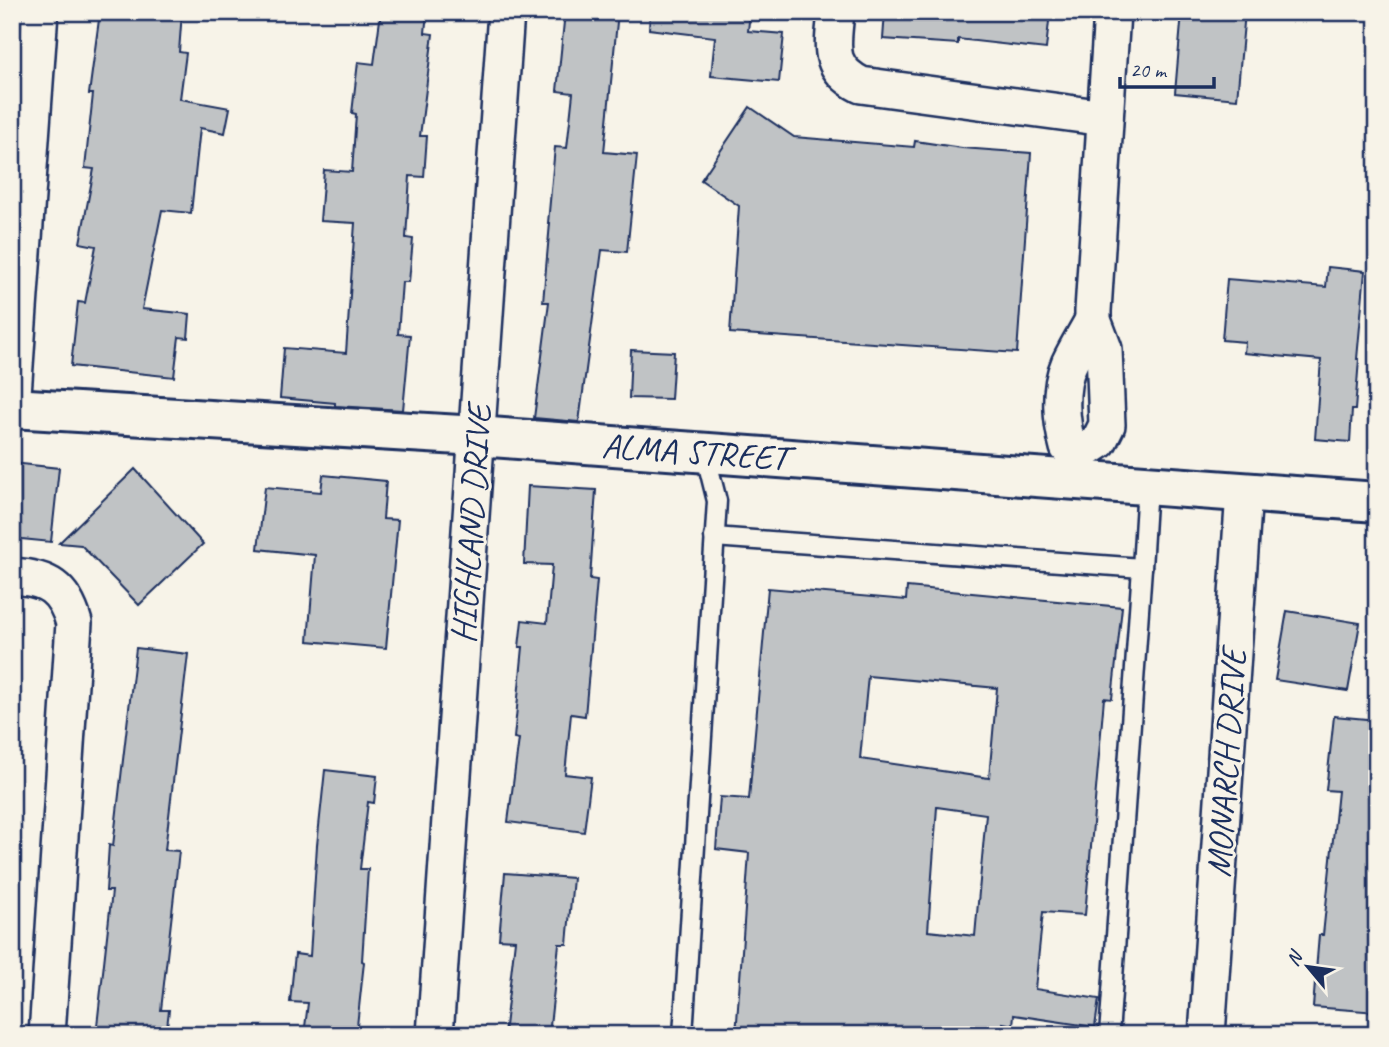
<svg xmlns="http://www.w3.org/2000/svg" width="1389" height="1047" font-family="Caveat,sans-serif">
  <style>
    .building { fill: #c0c3c5; stroke: #1b2f5e; stroke-width: 2; fill-rule: evenodd }
    .lines { fill: none; stroke-linecap: round; stroke-linejoin: round }
    .service-casing { stroke: #1b2f5e; stroke-width: 23 }
    .minor-casing { stroke: #1b2f5e; stroke-width: 40 }
    .tertiary-casing { stroke: #1b2f5e; stroke-width: 44 }
    .service { stroke: #f7f3e8; stroke-width: 18 }
    .minor { stroke: #f7f3e8; stroke-width: 35 }
    .tertiary { stroke: #f7f3e8; stroke-width: 38 }
    .labels { text-anchor: middle; dominant-baseline: central; stroke-width: 6; stroke-linejoin: round; paint-order: stroke }
    .street-label { font-size: 35px; fill: #1b2f5e; stroke: #f7f3e8 }
  </style>
  <rect width="100%" height="100%" fill="#f7f3e8"/>
  <filter id="ink" filterUnits="userSpaceOnUse"><feTurbulence type="fractalNoise" baseFrequency=".0143" numOctaves="2"/><feDisplacementMap in="SourceGraphic" scale="14" xChannelSelector="R" yChannelSelector="G"/><feConvolveMatrix kernelMatrix="1 2 1 2 8 2 1 2 1" color-interpolation-filters="sRGB"/></filter>
  <g filter="url(#ink)">
    <!-- building -->
    <g class="building">
      <path d="M 100,12 L 182,12 L 179,52 L 186,53 L 180,99 L 230,108 L 225,133 L 200,128 L 191,213 L 162,210 L 142,309 L 190,314 L 188,338 L 179,337 L 174,377 L 71,366 L 78,302 L 85,303 L 96,246 L 80,243 L 94,169 L 85,168 L 93,94 L 89,94 Z"/>
      <path d="M 381,12 L 427,12 L 425,33 L 433,34 L 420,136 L 427,136 L 424,177 L 410,176 L 406,238 L 413,239 L 409,282 L 402,282 L 398,334 L 410,335 L 403,410 L 335,406 L 335,403 L 280,398 L 284,348 L 346,353 L 355,223 L 320,221 L 324,170 L 352,172 L 356,114 L 352,113 L 358,62 L 374,64 Z"/>
      <path d="M 565,12 L 618,12 L 604,152 L 637,155 L 627,252 L 602,250 L 579,422 L 534,418 L 549,302 L 543,302 L 550,223 L 548,223 L 555,147 L 567,148 L 573,93 L 557,91 Z"/>
      <path d="M 650,12 L 750,12 L 748,31 L 784,34 L 779,82 L 711,76 L 715,37 L 649,29 Z"/>
      <path d="M 885,12 L 1050,12 L 1046,49 L 958,39 L 958,44 L 883,39 Z"/>
      <path d="M 1182,12 L 1245,12 L 1237,99 L 1175,93 Z"/>
      <path d="M 750,107 L 794,137 L 914,147 L 915,141 L 962,148 L 1031,153 L 1017,353 L 730,333 L 739,206 L 701,180 Z"/>
      <path d="M 1328,267 L 1365,271 L 1357,359 L 1359,359 L 1355,410 L 1352,410 L 1350,442 L 1315,439 L 1321,360 L 1244,353 L 1245,342 L 1222,340 L 1227,279 L 1326,287 Z"/>
      <path d="M 631,350 L 674,352 L 671,399 L 629,398 Z"/>
      <path d="M 12,463 L 59,468 L 51,542 L 12,538 Z"/>
      <path d="M 135,469 L 203,544 L 139,605 L 81,545 L 59,543 Z"/>
      <path d="M 323,475 L 386,481 L 383,519 L 398,520 L 386,648 L 308,641 L 315,555 L 258,549 L 265,487 L 321,492 Z"/>
      <path d="M 528,486 L 596,490 L 590,579 L 597,580 L 585,716 L 571,714 L 565,774 L 591,777 L 584,832 L 508,822 L 519,739 L 514,738 L 523,647 L 519,647 L 522,620 L 547,623 L 552,565 L 524,564 Z"/>
      <path d="M 907,587 L 1122,607 L 1112,699 L 1104,698 L 1085,915 L 1043,912 L 1035,989 L 1099,999 L 1095,1027 L 1014,1015 L 1013,1025 L 1003,1023 L 1003,1035 L 736,1035 L 749,853 L 716,849 L 720,797 L 749,799 L 768,588 L 906,600 ZM 868,676 L 997,688 L 989,778 L 860,759 ZM 937,807 L 986,814 L 975,936 L 928,931 Z"/>
      <path d="M 1287,611 L 1360,623 L 1348,691 L 1275,680 Z"/>
      <path d="M 136,648 L 188,654 L 165,850 L 179,851 L 161,1010 L 169,1010 L 166,1035 L 96,1035 L 112,891 L 106,891 L 109,845 L 113,846 Z"/>
      <path d="M 1334,716 L 1377,720 L 1377,1012 L 1313,1007 L 1319,935 L 1323,935 L 1338,791 L 1326,790 Z"/>
      <path d="M 325,770 L 377,776 L 374,803 L 368,802 L 360,869 L 368,869 L 362,961 L 364,962 L 356,1035 L 304,1035 L 308,1003 L 290,1002 L 295,954 L 310,956 L 317,845 Z"/>
      <path d="M 505,873 L 573,878 L 567,944 L 559,944 L 549,1035 L 504,1035 L 515,940 L 499,939 Z"/>
    </g>
    <g class="lines">
      <!-- service casing -->
      <g class="service-casing">
        <g id="service">
          <path d="M 714,537 L 1142,568 L 1109,1035"/>
          <path d="M 1142,568 L 1147,485"/>
          <path d="M 683,1035 L 717,501 L 705,453"/>
        </g>
      </g>
      <!-- minor casing -->
      <g class="minor-casing">
        <g id="minor">
          <path d="M 836,12 C 833,46 826,67 861,85 L 1105,118"/>
          <path d="M 12,408 L 40,12"/>
          <path d="M 1079,454 L 1068,447 C 1061,421 1058,389 1069,364 C 1076,349 1085,335 1093,320"/>
          <path d="M 1077,480 L 1079,454 L 1099,441 L 1107,425 L 1104,349 L 1093,320 L 1093,311 L 1112,12"/>
          <path d="M 12,576 C 48,578 64,588 74,623 L 47,1035"/>
          <path d="M 435,1035 L 506,12"/>
          <path d="M 1207,1035 L 1244,492"/>
        </g>
      </g>
      <!-- tertiary casing -->
      <g class="tertiary-casing">
        <path id="tertiary" d="M 12,408 L 477,436 L 1377,502"/>
      </g>
      <!-- service -->
      <use href="#service" class="service"/>
      <!-- minor -->
      <use href="#minor" class="minor"/>
      <!-- tertiary -->
      <use href="#tertiary" class="tertiary"/>
    </g>
  </g>
  <g class="labels">
    <!-- street labels -->
    <g class="street-label">
      <text transform="translate(695 452) rotate(4)">ALMA STREET</text>
      <text transform="translate(471 524) rotate(-86)">HIGHLAND DRIVE</text>
      <text transform="translate(1226 763) rotate(-86)">MONARCH DRIVE</text>
    </g>
  </g>
  <!-- margin -->
  <rect width="1389" height="1047" fill="none" stroke="#f7f3e8" stroke-width="42"/>
  <rect x="21" y="21" width="1347" height="1005" fill="none" stroke="#1b2f5e" stroke-width="2.5" filter="url(#ink)"/>
  <!-- north arrow -->
  <g transform="translate(1308 967) rotate(299)" stroke="#f7f3e8" stroke-width="5" paint-order="stroke">
  <path d="M0-5L12 26L0 18L-12 26Z" fill="#1b2f5e"/>
  <text y="-10" font-size="19" font-weight="bold" text-anchor="middle" fill="#1b2f5e">N</text>
  </g>
  <!-- scale -->
  <path d="M1120 77v10h94v-10" fill="none" stroke="#1b2f5e" stroke-width="3.5"/>
  <text x="1130" y="77" font-size="21" fill="#1b2f5e" stroke="#f7f3e8" stroke-width="5" paint-order="stroke">20 m</text>
</svg>
